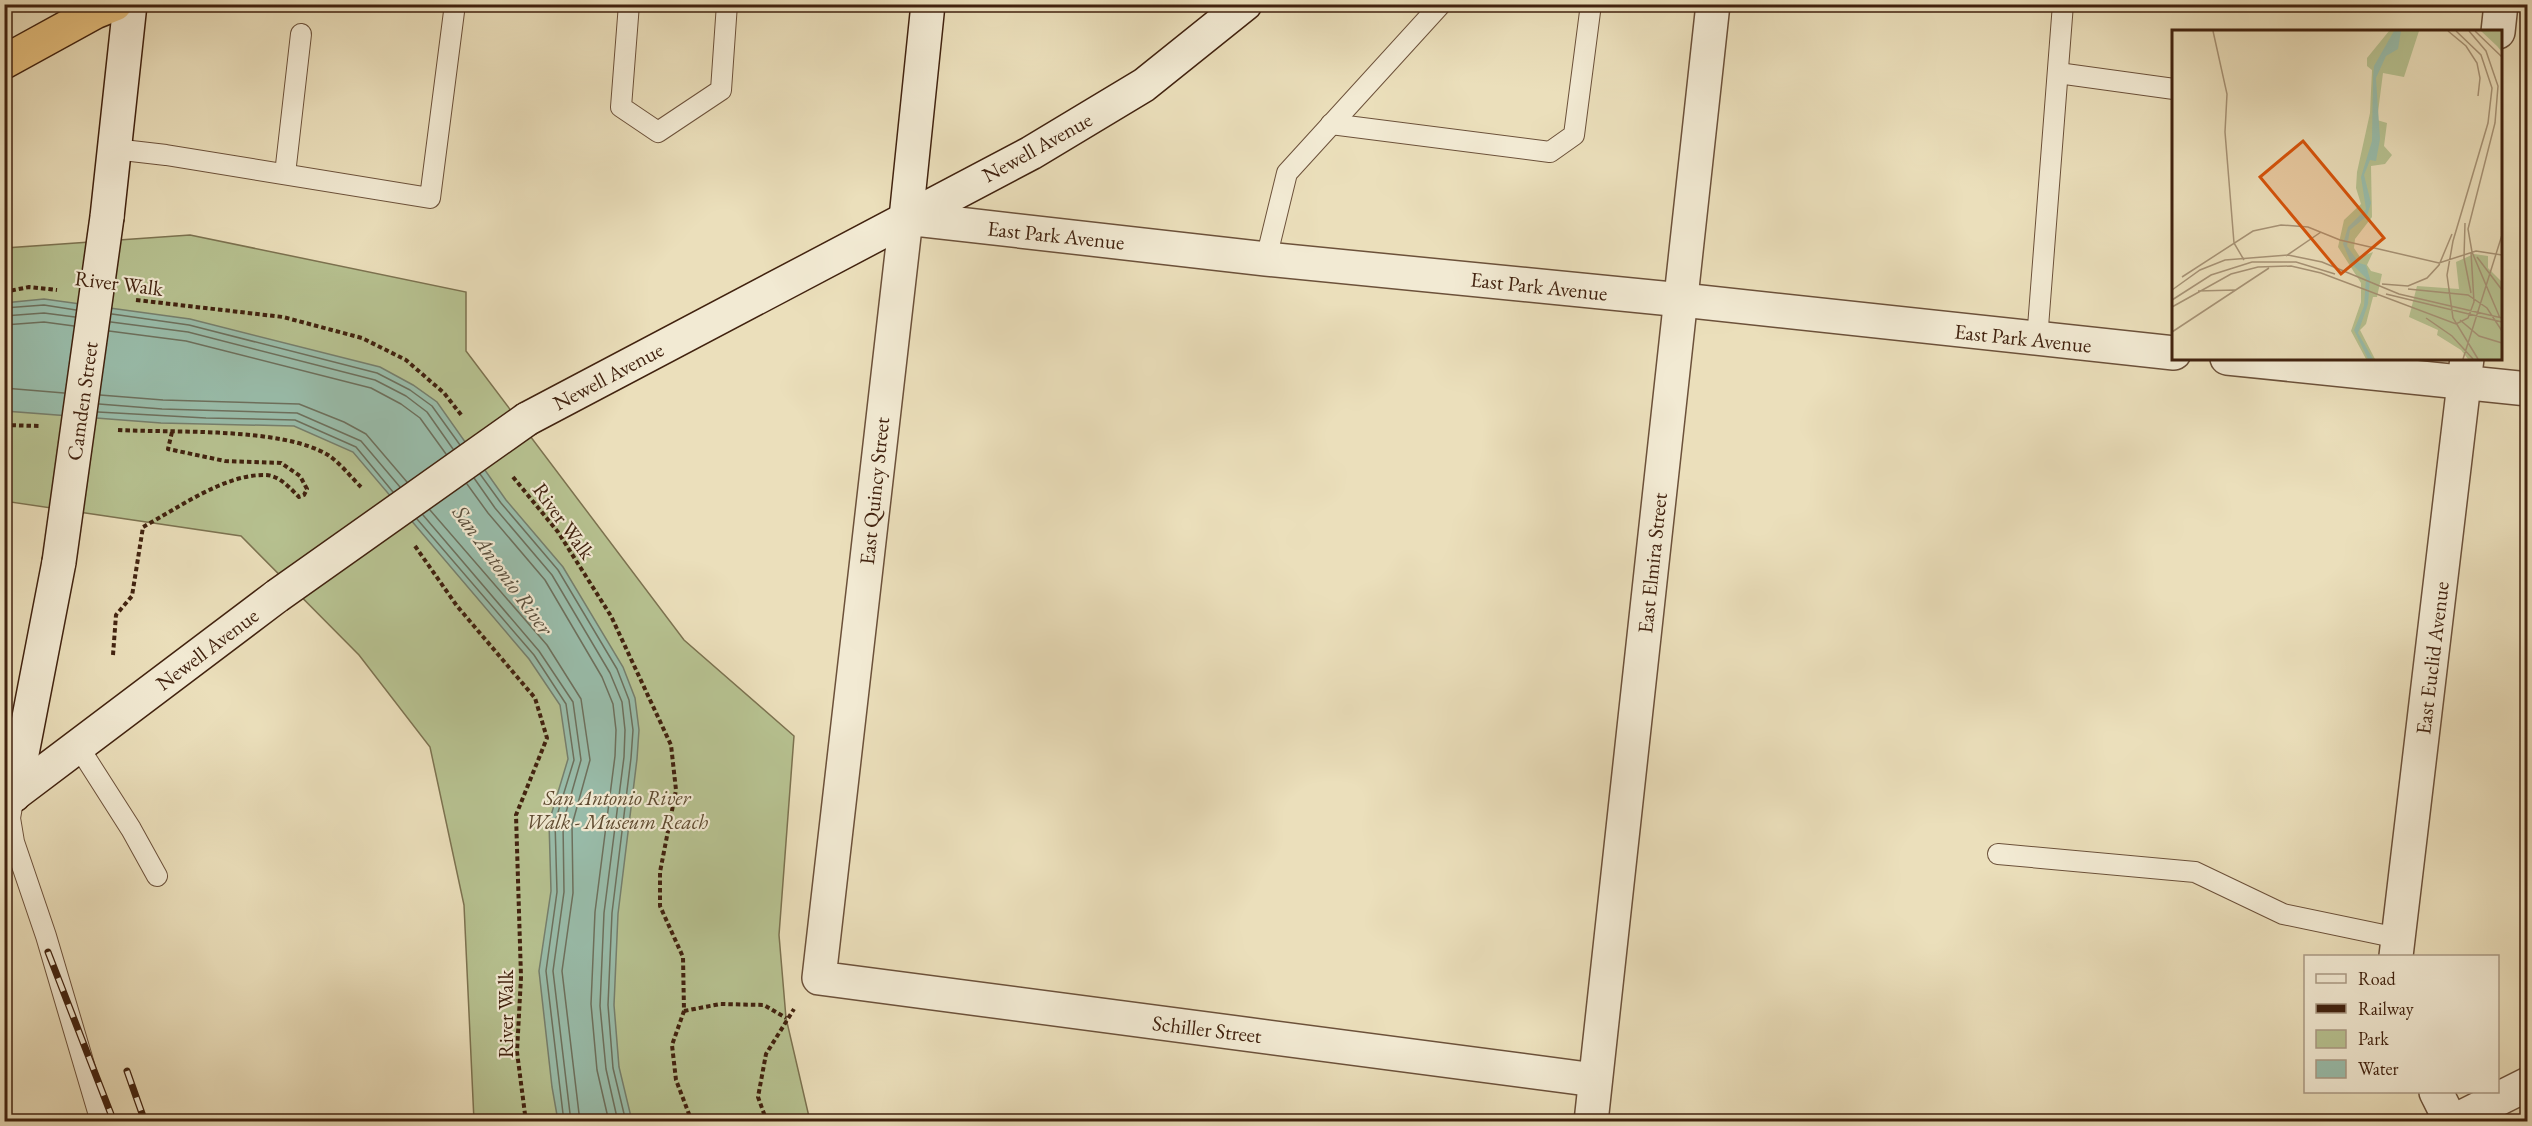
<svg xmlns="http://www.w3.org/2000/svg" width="2532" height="1126" font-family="'EB Garamond',serif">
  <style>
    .green { fill: #b7c291; stroke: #7c7250; stroke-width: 1.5 }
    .water { fill: #99bdab; stroke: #767f6d; stroke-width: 1.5 }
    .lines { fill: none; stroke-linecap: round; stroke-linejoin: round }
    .shore { stroke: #6d705d; stroke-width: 1.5 }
    .lane-casing { stroke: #6c513a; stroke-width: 22 }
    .street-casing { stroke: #6c513a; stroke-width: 36 }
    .secondary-casing { stroke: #41220f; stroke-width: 36 }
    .highway-casing { stroke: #41220f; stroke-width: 36 }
    .path { stroke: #41220f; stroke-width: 4; stroke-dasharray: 4.5 3; stroke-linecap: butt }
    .lane { stroke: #f2ead3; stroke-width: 20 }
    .street { stroke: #f2ead3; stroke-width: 33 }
    .secondary { stroke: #f2ead3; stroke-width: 33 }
    .highway { stroke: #e6c07e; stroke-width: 33 }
    .rail-casing { stroke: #41220f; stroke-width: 7 }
    .rail { stroke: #f2ead3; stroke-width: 4.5; stroke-dasharray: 14; stroke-linecap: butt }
    .secondary-bridge-casing { stroke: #41220f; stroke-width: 36; stroke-linecap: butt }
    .secondary-bridge { stroke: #f2ead3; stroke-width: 33 }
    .labels { text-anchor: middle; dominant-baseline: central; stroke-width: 4.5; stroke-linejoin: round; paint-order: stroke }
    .street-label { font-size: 21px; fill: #41220f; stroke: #f2ead3 }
    .park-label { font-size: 21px; font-style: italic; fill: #5e4a30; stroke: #f2ead3 }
    .water-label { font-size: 22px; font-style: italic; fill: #5b503e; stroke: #f2ead3 }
    .inset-road { fill: none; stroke: #a79376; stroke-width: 1.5 }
    .view { fill: #d7540c; fill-opacity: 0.15; stroke: #d7540c; stroke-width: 3 }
    .inset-edge { fill: none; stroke: #41220f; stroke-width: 3 }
  </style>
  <rect width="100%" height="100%" fill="#ebdfbb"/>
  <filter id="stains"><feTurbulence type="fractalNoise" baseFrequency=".00333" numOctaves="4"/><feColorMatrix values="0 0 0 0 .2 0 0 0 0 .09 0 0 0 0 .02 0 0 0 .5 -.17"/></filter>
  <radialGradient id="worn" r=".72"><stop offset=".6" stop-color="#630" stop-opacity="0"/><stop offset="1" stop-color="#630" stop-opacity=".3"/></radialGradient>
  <!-- green -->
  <path class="green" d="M 190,235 L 466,292 L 466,351 L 684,640 L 794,736 L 779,935 L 786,1018 L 810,1121 L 474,1121 L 464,905 L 430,747 L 359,655 L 241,536 L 11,502 L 10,551 L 5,584 L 5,248 Z"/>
  <!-- water -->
  <path class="water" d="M 44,299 L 190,319 L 380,367 L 413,385 L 437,402 L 506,500 L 563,567 L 623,667 L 635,698 L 639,730 L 637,759 L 618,914 L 614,1005 L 619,1067 L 632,1121 L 558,1121 L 552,1087 L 539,971 L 551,891 L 549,822 L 568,759 L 560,705 L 529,659 L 353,452 L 294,426 L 161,423 L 5,411 L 4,303 Z"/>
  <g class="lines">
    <!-- shore -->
    <g class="shore">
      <path d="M 4,308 L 44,305 L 76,310"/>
      <path d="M 112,314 L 189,325 L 377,373 L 410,390 L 432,406 L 460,445"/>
      <path d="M 4,316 L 44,313 L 75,317"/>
      <path d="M 111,322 L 188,332 L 375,380 L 406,396 L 427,412 L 453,449"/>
      <path d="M 4,325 L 44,322 L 74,326"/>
      <path d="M 109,331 L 186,341 L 371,388 L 401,404 L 420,418 L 446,454"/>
      <path d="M 4,388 L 64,393"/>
      <path d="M 100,395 L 163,400 L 299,404 L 344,422 L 366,434 L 407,482"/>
      <path d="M 99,404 L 162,409 L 297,413 L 361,441 L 400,487"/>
      <path d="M 98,412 L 206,418 L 295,420 L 356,447 L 393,492"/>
      <path d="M 480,474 L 501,503 L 558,570 L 617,669 L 629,700 L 633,730 L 631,758 L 612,913 L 608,1005 L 613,1068 L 626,1122"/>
      <path d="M 474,478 L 495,508 L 552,575 L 610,673 L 622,702 L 625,730 L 624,757 L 604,913 L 600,1006 L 606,1069 L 618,1122"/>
      <path d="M 467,484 L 488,513 L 545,580 L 602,677 L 613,704 L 616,730 L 615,756 L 595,912 L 591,1004 L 597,1070 L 609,1122"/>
      <path d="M 430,510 L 547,645 L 581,699 L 590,760 L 572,825 L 573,893 L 562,971 L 580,1122"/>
      <path d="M 423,515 L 539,651 L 573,702 L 581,760 L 563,823 L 564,892 L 553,971 L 571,1122"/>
      <path d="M 417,519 L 534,655 L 566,704 L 574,760 L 555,822 L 557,892 L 546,971 L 564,1122"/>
    </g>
    <!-- lane casing -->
    <g class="lane-casing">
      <g id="lane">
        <path d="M 629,4 L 621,107 L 658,132 L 721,90 L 727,4"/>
        <path d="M 2058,73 L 2174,89"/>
        <path d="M 1331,124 L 1550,152 L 1574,135 L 1591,4"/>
        <path d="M 114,149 L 166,155 L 430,198 L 455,4"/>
        <path d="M 285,174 L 301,34"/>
        <path d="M 1266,259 L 1287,173 L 1441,4"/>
        <path d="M 2037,340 L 2063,4"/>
        <path d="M 78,746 L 131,829 L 157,876"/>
        <path d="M 14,795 L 10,818 L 14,842 L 46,936 L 101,1122"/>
        <path d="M 1998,854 L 2195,872 L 2283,914 L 2398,938"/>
      </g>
    </g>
    <!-- street casing -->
    <g class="street-casing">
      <g id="street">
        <path d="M 2498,32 L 2501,4"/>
        <path d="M 2227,358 L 2528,389"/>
        <path d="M 2396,956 L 2467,358"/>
        <path d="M 1595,1080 L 819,978 L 906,218 L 1266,259 L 1682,300 L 2174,353"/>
        <path d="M 2436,1092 L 2451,1122"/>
        <path d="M 1591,1122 L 1713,4"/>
        <path d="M 2452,1122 L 2528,1084"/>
      </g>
    </g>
    <!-- secondary casing -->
    <g class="secondary-casing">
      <g id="secondary">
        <path d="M 107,217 L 130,4"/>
        <path d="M 906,218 L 928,4"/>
        <path d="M 527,419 L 1031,153 L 1144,85 L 1245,4"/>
        <path d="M 14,795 L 59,562"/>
        <path d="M 4,802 L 277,596"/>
      </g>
    </g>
    <!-- highway casing -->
    <g class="highway-casing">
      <path id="highway" d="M 4,62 L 95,12 L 115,4"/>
    </g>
    <!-- path -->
    <g class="path">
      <path d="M 4,292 L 29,287 L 57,290"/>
      <path d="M 136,300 L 283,317 L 362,338 L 406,360 L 444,393 L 462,416"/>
      <path d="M 4,425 L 39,426"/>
      <path d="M 118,430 C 174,433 282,427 328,455 C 340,463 351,477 361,487"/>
      <path d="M 513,477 L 558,532 L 611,616 L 671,745 L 676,790 L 660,872 L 660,906 L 683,957 L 684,1011 L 672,1045 L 676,1080 L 692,1122"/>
      <path d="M 415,546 L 457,606 L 535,698 L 547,738 L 516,815 L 521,977 L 517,1052 L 526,1122"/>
      <path d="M 113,655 L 116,615 L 132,596 L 143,527 C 178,508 225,474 265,475 C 279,475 290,488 299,497 L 304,495 L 307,489 L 300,476 L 281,463 L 225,461 L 168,449 L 172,432"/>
      <path d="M 684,1011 L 720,1004 L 764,1005 L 786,1018"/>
      <path d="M 767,1122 L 758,1097 L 766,1054 L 794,1009"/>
    </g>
    <!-- lane -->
    <use href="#lane" class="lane"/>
    <!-- street -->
    <use href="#street" class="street"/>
    <!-- secondary -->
    <use href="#secondary" class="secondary"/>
    <!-- highway -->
    <use href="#highway" class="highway"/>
    <!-- rail casing -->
    <g class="rail-casing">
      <g id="rail">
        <path d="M 48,952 L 114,1122"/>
        <path d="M 127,1071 L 145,1122"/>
      </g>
    </g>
    <!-- rail -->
    <use href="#rail" class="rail"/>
    <!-- secondary-bridge casing -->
    <g class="secondary-bridge-casing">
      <g id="secondary-bridge">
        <path d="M 59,562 L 107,217"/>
        <path d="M 277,596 L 527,419"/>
      </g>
    </g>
    <!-- secondary-bridge -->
    <use href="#secondary-bridge" class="secondary-bridge"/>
  </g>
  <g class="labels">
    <!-- street labels -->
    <g class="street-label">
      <text transform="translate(1037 147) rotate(-29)">Newell Avenue</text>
      <text transform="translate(1056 235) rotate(6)">East Park Avenue</text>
      <text transform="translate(119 283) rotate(7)">River Walk</text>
      <text transform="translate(1539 286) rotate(6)">East Park Avenue</text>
      <text transform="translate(2023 338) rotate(6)">East Park Avenue</text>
      <text transform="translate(608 376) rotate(-28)">Newell Avenue</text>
      <text transform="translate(82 401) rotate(-82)">Camden Street</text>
      <text transform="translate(874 491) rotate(-84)">East Quincy Street</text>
      <text transform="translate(564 521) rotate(54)">River Walk</text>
      <text transform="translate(1652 563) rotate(-84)">East Elmira Street</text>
      <text transform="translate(207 649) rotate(-37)">Newell Avenue</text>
      <text transform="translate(2432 658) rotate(-83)">East Euclid Avenue</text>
      <text transform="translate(505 1014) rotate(-90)">River Walk</text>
      <text transform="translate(1207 1029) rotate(7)">Schiller Street</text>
    </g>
    <!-- park labels -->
    <g class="park-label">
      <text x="617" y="797">San Antonio River<tspan x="617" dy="24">Walk - Museum Reach</tspan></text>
    </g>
    <!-- water labels -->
    <g class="water-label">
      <text transform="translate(503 570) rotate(54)">San Antonio River</text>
    </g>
  </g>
  <!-- overview -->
  <g transform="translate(2172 30)">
    <rect width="330" height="330" fill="#ebdfbb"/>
    <path d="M 217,1 L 247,1 L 232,47 L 211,43 L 205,90 L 215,93 L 212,116 L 220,125 L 213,134 L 199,136 L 200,187 L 183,209 L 182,218 L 188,227 L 201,222 L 195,235 L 199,241 L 210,244 L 205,267 L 201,267 L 194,294 L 188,300 L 203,329 L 194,329 L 179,301 L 189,272 L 189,253 L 166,217 L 172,190 L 189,174 L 184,158 L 185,142 L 198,83 L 200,40 L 195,36 L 195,28 ZM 309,1 L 330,1 L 330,22 L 325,16 ZM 302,224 L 316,226 L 316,238 L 330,252 L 330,329 L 296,329 L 289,320 L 265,305 L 266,300 L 237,287 L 245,256 L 287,259 L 284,232 Z" fill="#b7c291"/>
    <path d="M 222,1 L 229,1 L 226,19 L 214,26 L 204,48 L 208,109 L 204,131 L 198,130 L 192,145 L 199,173 L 195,186 L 178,200 L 175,216 L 187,233 L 194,235 L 198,249 L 196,274 L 186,303 L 201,329 L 196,329 L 182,300 L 192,276 L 194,248 L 179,233 L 171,214 L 176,197 L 194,179 L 189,147 L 200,111 L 201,48 L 202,36 Z" fill="#99bdab"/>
    <path class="inset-road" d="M 41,1 L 55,64 L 53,102 L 62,213 L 72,230M 276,1 L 294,16 L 305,33 L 308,48 L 306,66M 284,1 L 309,25 L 320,58 L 316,93 L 281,211 L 275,245 L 281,288 L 306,329M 297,1 L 314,21 L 326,56 L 323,93 L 296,199 L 300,222 L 328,288M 303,1 L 330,27M 293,193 L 292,228 L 299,263M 114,226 L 149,202M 305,227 L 330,260M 10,247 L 81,201 L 109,195 L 136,197 L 168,210 L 267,233 L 304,221 L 330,225M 210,254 L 236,256 L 255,248 L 267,235 L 280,204M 236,259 L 296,265 L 315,278 L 330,301M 0,260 L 28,240 L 53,230 L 116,225 L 150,232 L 227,264 L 330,288M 26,261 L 63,260M 214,264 L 330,292M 0,270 L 39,245 L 80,232 L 124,232 L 163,244M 0,277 L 59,244 L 86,237 L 119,236 L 149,243 L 284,294 L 296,288 L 302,272 L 299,222M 254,288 L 280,306 L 301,329M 288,290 L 307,306 L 330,313M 0,302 L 97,238M 291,329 L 330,205"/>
    <path class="view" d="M 131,111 L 212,208 L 169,244 L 88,147 Z"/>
    <rect width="330" height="330" class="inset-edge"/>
  </g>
  <!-- margin -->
  <rect width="2532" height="1126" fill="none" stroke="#ebdfbb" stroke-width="24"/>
  <rect x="6" y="6" width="2520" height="1114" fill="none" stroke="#41220f" stroke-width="3"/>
  <rect x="12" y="12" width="2508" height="1102" fill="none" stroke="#41220f" stroke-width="1.5"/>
  <!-- legend -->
  <rect x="2304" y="955" width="195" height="138" fill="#f2ead3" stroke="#ab9a85" stroke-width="1.5"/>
  <rect x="2316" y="974" width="30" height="9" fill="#f2ead3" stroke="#ab9a85" stroke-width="1.5"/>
  <text x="2358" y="985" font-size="18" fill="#41220f">Road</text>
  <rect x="2316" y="1004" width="30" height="9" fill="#41220f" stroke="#ab9a85" stroke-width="1.5"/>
  <text x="2358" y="1015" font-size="18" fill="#41220f">Railway</text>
  <rect x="2316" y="1030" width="30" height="18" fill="#b7c291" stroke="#ab9a85" stroke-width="1.5"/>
  <text x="2358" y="1045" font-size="18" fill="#41220f">Park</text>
  <rect x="2316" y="1060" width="30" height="18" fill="#99bdab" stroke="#ab9a85" stroke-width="1.5"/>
  <text x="2358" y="1075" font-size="18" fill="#41220f">Water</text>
  <rect width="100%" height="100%" filter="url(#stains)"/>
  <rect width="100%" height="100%" fill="url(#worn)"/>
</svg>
